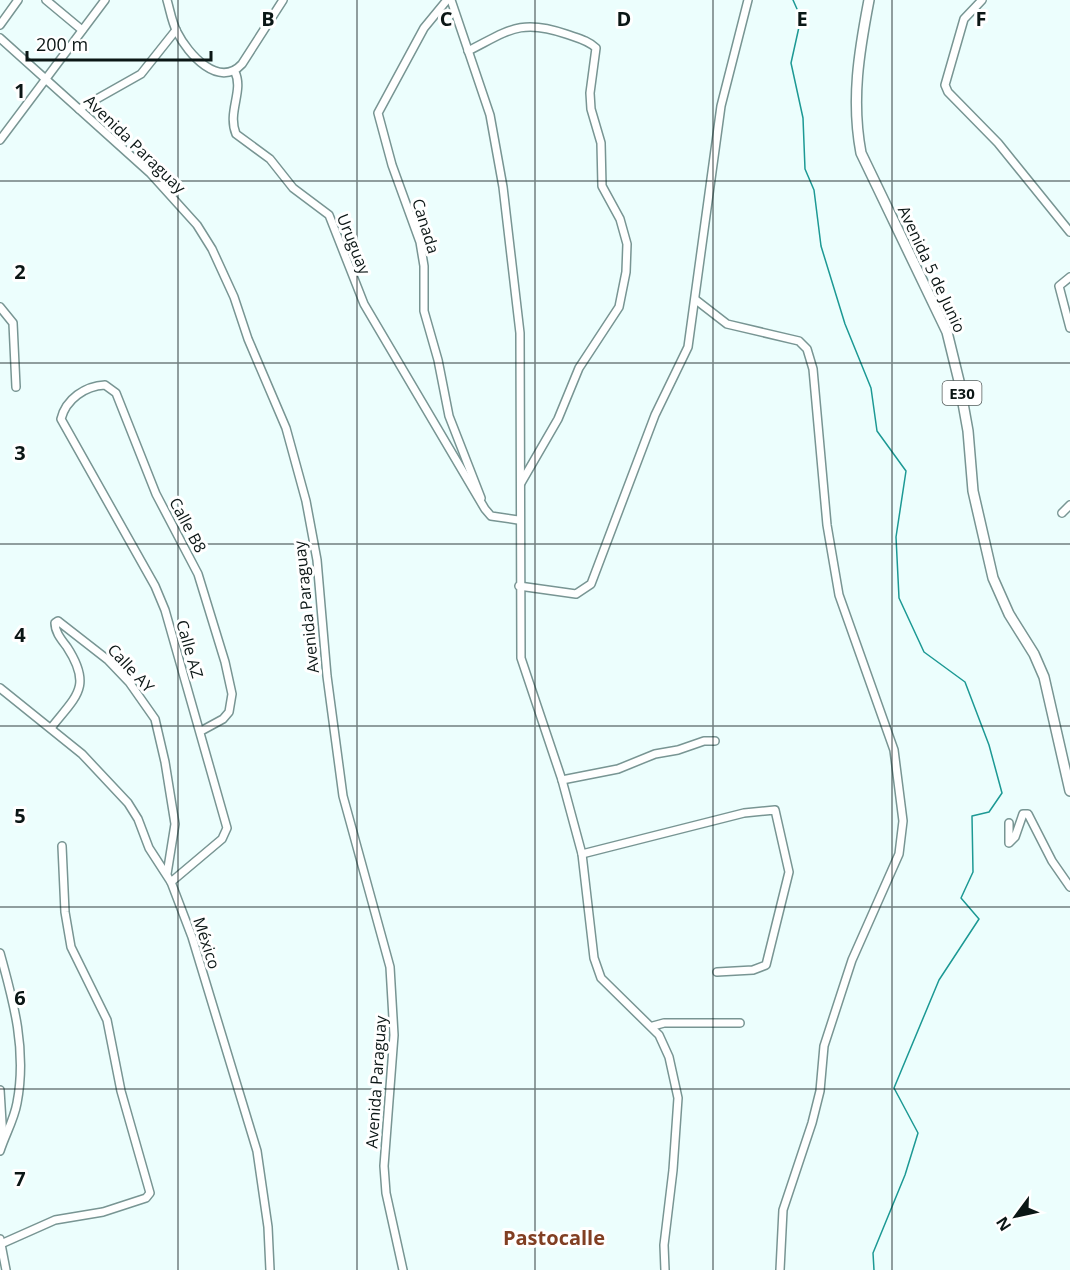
<svg xmlns="http://www.w3.org/2000/svg" width="1070" height="1270" font-family="'Open Sans',sans-serif">
  <style>
    .lines { fill: none; stroke-linecap: round; stroke-linejoin: round }
    .stream { stroke: #1c9994; stroke-width: 1.5 }
    .minor-casing { stroke: #789593; stroke-width: 10 }
    .major-casing { stroke: #789593; stroke-width: 12 }
    .minor { stroke: #fff; stroke-width: 7 }
    .major { stroke: #fff; stroke-width: 9 }
    .grid { fill: none; stroke: #0b1615; stroke-width: 1.5; stroke-opacity: 0.55 }
    .labels { text-anchor: middle; dominant-baseline: central; stroke-width: 6; stroke-linejoin: round; paint-order: stroke }
    .shield { fill: #fff; stroke: #545c5b; stroke-width: 1.5 }
    .shield-label { font-size: 15px; font-weight: bold; fill: #0b1615 }
    .street-label { font-size: 16px; fill: #0b1615; stroke: #fff }
    .quarter-label { font-size: 20px; font-weight: bold; fill: #813f23; stroke: #fff }
    .grid-label { font-size: 20px; text-anchor: middle; font-weight: bold; fill: #0b1615; stroke: #fff; stroke-width: 6; stroke-linejoin: round; paint-order: stroke }
  </style>
  <rect width="100%" height="100%" fill="#ecfefd"/>
  <g class="lines">
    <!-- stream -->
    <path class="stream" d="M 793,0 L 801,18 L 791,63 L 803,118 L 805,169 L 814,190 L 821,246 L 845,324 L 871,388 L 877,431 L 906,471 L 896,537 L 899,598 L 924,652 L 965,682 L 989,745 L 1002,793 L 989,812 L 972,816 L 973,872 L 961,898 L 979,919 L 939,980 L 894,1088 L 918,1133 L 905,1175 L 873,1253 L 874,1270"/>
    <!-- minor casing -->
    <g class="minor-casing">
      <g id="minor">
        <path d="M 46,0 L 82,30"/>
        <path d="M 167,0 C 170,10 172,23 177,32 C 188,54 219,89 242,64 L 283,0"/>
        <path d="M 447,0 L 424,28 L 378,113 L 392,165 L 420,242 L 424,266 L 424,311 L 438,360 L 449,416 L 481,498"/>
        <path d="M 451,0 L 490,115 L 503,187 L 520,333 L 521,658 L 562,780 L 582,854 L 594,958 L 601,978 L 659,1035 L 669,1057 L 678,1098 L 673,1170 L 664,1245 L 665,1270"/>
        <path d="M 982,0 L 964,19 L 945,85 L 948,92 L 998,143 L 1070,232"/>
        <path d="M 0,25 L 18,0"/>
        <path d="M 0,38 L 150,173 L 197,225 L 212,249 L 234,297 L 248,339 L 286,428 L 306,501 L 317,560 L 327,676 L 343,796 L 390,967 L 394,1035 L 384,1166 L 386,1193 L 403,1270"/>
        <path d="M 468,51 C 508,31 520,18 566,34 C 577,38 588,40 596,48 L 590,93 L 591,109 L 601,143 L 602,186 L 620,219 L 627,244 L 626,272 L 619,307 L 579,368 L 558,419 L 521,483"/>
        <path d="M 235,72 C 244,91 227,112 236,134 L 270,159 L 293,188 L 329,215 L 364,304 L 485,509 L 491,516 L 518,520"/>
        <path d="M 79,109 L 141,74 L 176,30"/>
        <path d="M 0,140 L 105,0"/>
        <path d="M 1070,277 L 1059,286 L 1070,328"/>
        <path d="M 696,300 L 727,324 L 799,341 L 807,349 L 813,369 L 827,525 L 839,595 L 894,750 L 903,821 L 899,854 L 852,960 L 824,1046 L 820,1091 L 812,1123 L 783,1210 L 780,1270"/>
        <path d="M 0,307 L 13,323 L 16,387"/>
        <path d="M 1062,513 L 1070,505"/>
        <path d="M 519,586 L 576,594 L 591,584 L 655,415 L 688,347 L 721,106 L 748,0"/>
        <path d="M 0,688 L 82,754 L 128,803 L 138,819 L 149,848 L 171,882 L 192,937 L 257,1151 L 268,1227 L 270,1270"/>
        <path d="M 51,728 C 76,696 93,687 67,647 C 61,639 55,632 55,623 L 58,621 L 108,660 L 129,682 L 155,719 L 165,762 L 175,824 L 167,874"/>
        <path d="M 562,780 L 618,769 L 655,754 L 678,750 L 704,741 L 715,741"/>
        <path d="M 1009,823 L 1009,843 L 1015,837 L 1023,814 L 1028,814 L 1052,861 L 1070,887"/>
        <path d="M 582,854 L 744,813 L 775,810 L 789,872 L 766,965 L 753,970 L 717,972"/>
        <path d="M 171,882 L 222,839 L 227,828 L 165,610 L 155,586 L 61,419 C 66,399 85,386 105,385 L 116,393 L 156,494 L 198,574 L 225,662 L 232,694 L 229,712 L 223,719 L 201,731"/>
        <path d="M 0,953 C 14,1003 27,1051 17,1103 C 14,1120 5,1135 0,1151"/>
        <path d="M 653,1026 L 664,1023 L 740,1023"/>
        <path d="M 0,1090 L 3,1139"/>
        <path d="M 0,1239 L 6,1270"/>
        <path d="M 1,1244 L 55,1220 L 103,1212 L 146,1198 L 150,1193 L 121,1091 L 107,1020 L 71,947 L 65,912 L 62,846"/>
      </g>
    </g>
    <!-- major casing -->
    <g class="major-casing">
      <path id="major" d="M 869,0 C 859,52 851,100 861,153 L 947,332 L 959,381 L 968,431 L 973,491 L 993,578 L 1009,614 L 1034,654 L 1044,677 L 1070,791"/>
    </g>
    <!-- minor -->
    <use href="#minor" class="minor"/>
    <!-- major -->
    <use href="#major" class="major"/>
  </g>
  <!-- grid -->
  <path class="grid" d="M 178,0 L 178,1270M 357,0 L 357,1270M 535,0 L 535,1270M 713,0 L 713,1270M 892,0 L 892,1270M 0,181 L 1070,181M 0,363 L 1070,363M 0,544 L 1070,544M 0,726 L 1070,726M 0,907 L 1070,907M 0,1089 L 1070,1089"/>
  <g class="labels">
    <!-- shield labels -->
    <rect class="shield" x="942.5" y="381" width="39" height="24" rx="4.5"/>
    <g class="shield-label">
      <text x="962" y="393">E30</text>
    </g>
    <!-- street labels -->
    <g class="street-label">
      <text transform="translate(135 144) rotate(44)">Avenida Paraguay</text>
      <text transform="translate(426 226) rotate(73)">Canada</text>
      <text transform="translate(354 244) rotate(68)">Uruguay</text>
      <text transform="translate(932 269) rotate(65)">Avenida 5 de Junio</text>
      <text transform="translate(188 525) rotate(62)">Calle B8</text>
      <text transform="translate(306 607) rotate(-96)">Avenida Paraguay</text>
      <text transform="translate(190 649) rotate(74)">Calle AZ</text>
      <text transform="translate(131 668) rotate(47)">Calle AY</text>
      <text transform="translate(207 943) rotate(72)">México</text>
      <text transform="translate(376 1082) rotate(-86)">Avenida Paraguay</text>
    </g>
    <!-- quarter labels -->
    <g class="quarter-label">
      <text x="554" y="1237">Pastocalle</text>
    </g>
  </g>
  <g class="grid-label">
    <text x="268" y="26">B</text>
    <text x="446" y="26">C</text>
    <text x="624" y="26">D</text>
    <text x="802" y="26">E</text>
    <text x="981" y="26">F</text>
    <text x="20" y="98">1</text>
    <text x="20" y="279">2</text>
    <text x="20" y="460">3</text>
    <text x="20" y="642">4</text>
    <text x="20" y="823">5</text>
    <text x="20" y="1005">6</text>
    <text x="20" y="1186">7</text>
  </g>
  <!-- north arrow -->
  <g transform="translate(1016 1216) rotate(237)" stroke="#ffffff" stroke-width="4.5" paint-order="stroke">
  <path d="M0-4.5L10 22L0 15L-10 22Z" fill="#0b1615"/>
  <text y="-9" font-size="16" font-weight="bold" text-anchor="middle" fill="#0b1615">N</text>
  </g>
  <!-- scale -->
  <path d="M27 51v9h184v-9" fill="none" stroke="#0b1615" stroke-width="3"/>
  <text x="36" y="51" font-size="18" fill="#0b1615" stroke="#ffffff" stroke-width="4.5" paint-order="stroke">200 m</text>
</svg>
